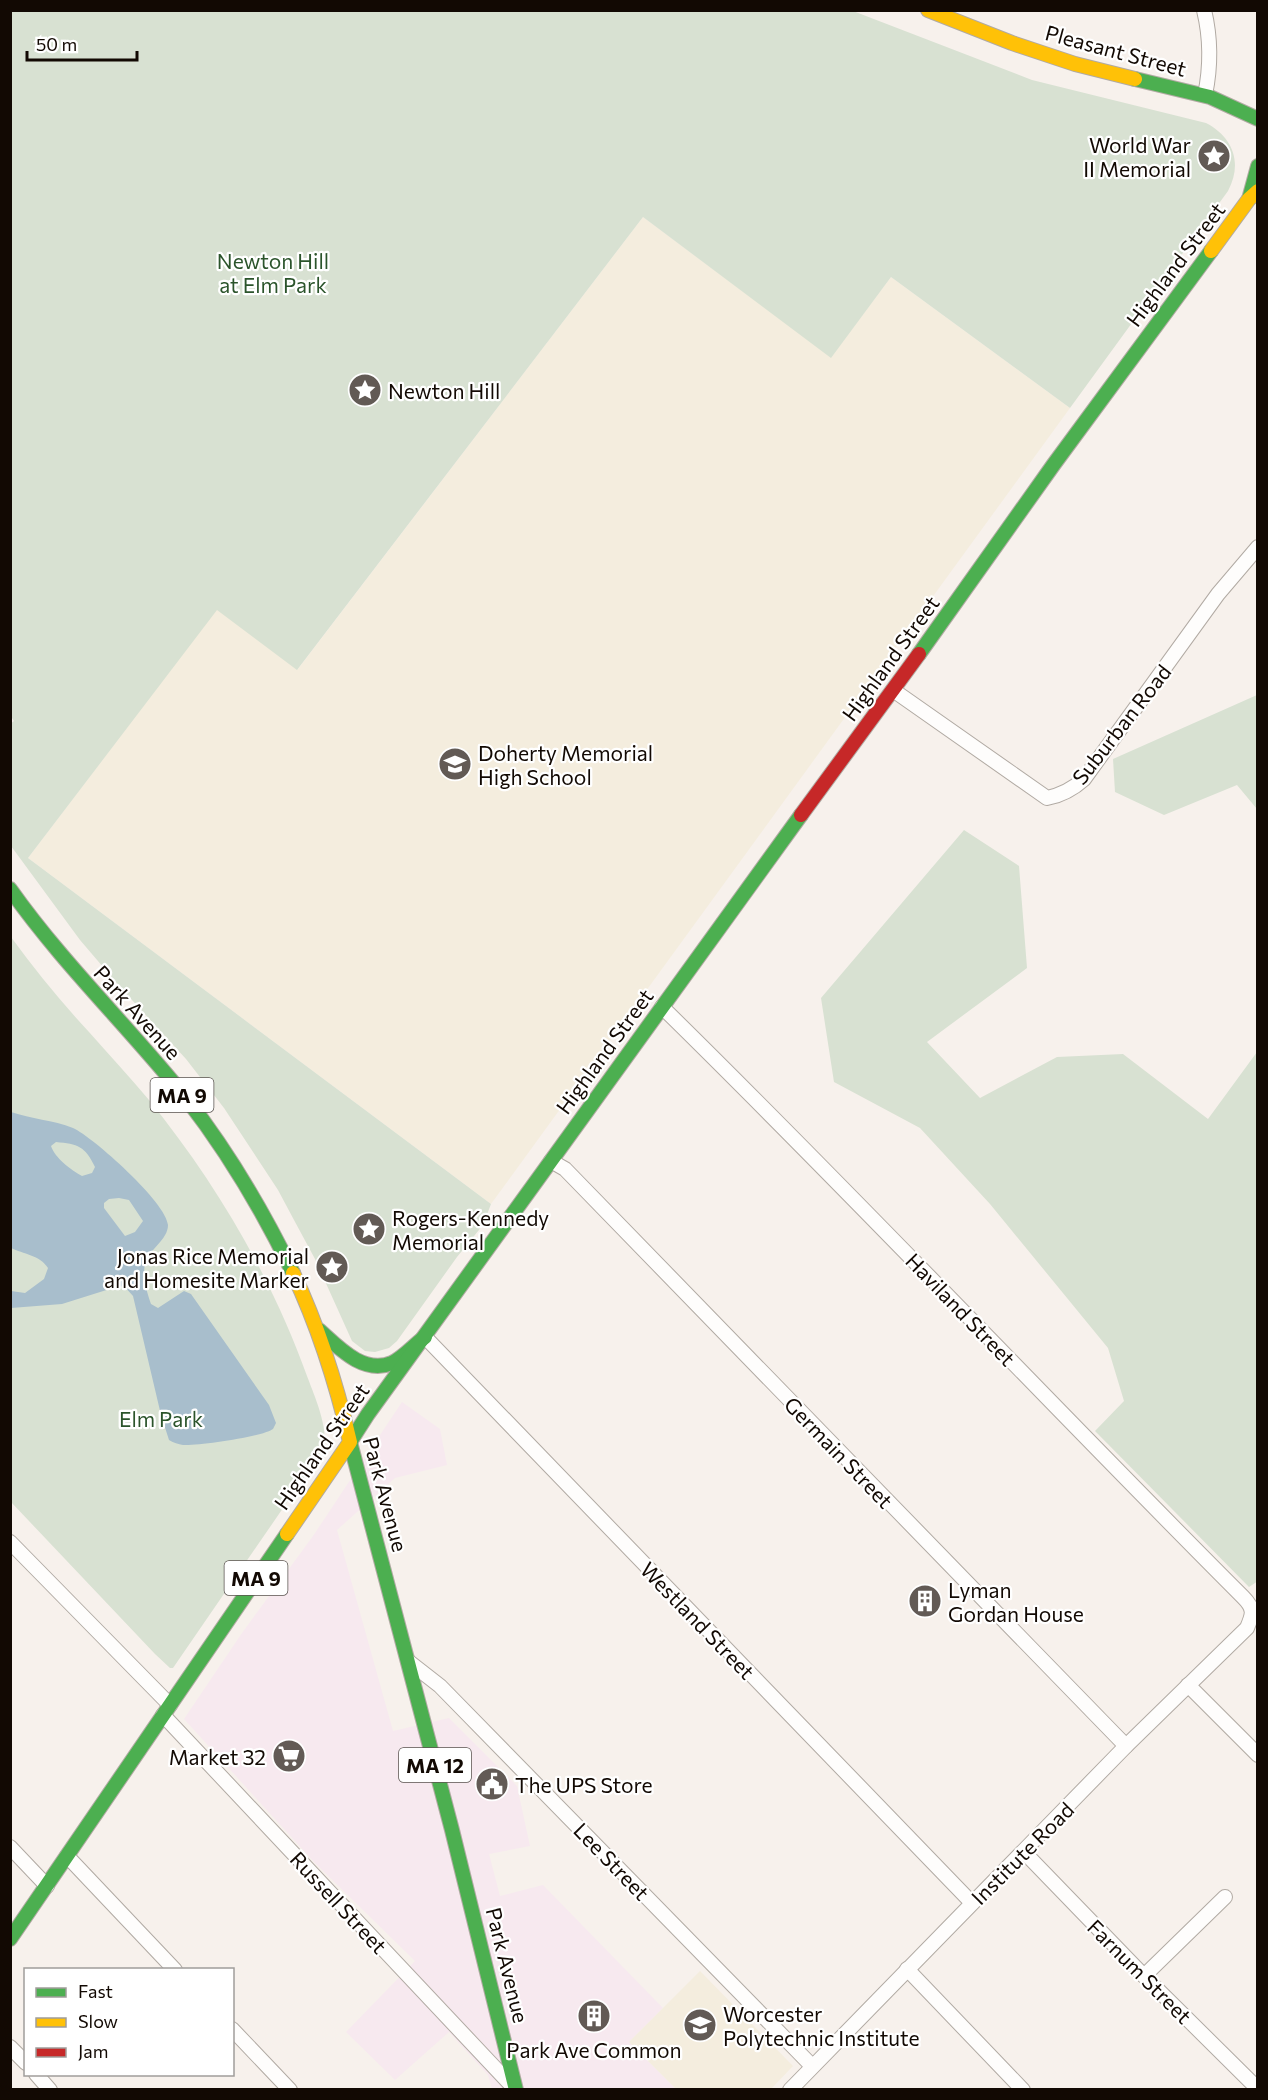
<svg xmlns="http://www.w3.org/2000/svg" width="1268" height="2100" font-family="Commissioner,sans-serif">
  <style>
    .commercial { fill: #f7e9ef }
    .education { fill: #f4edde }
    .green { fill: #d8e1d2 }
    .water { fill: #a8becc; fill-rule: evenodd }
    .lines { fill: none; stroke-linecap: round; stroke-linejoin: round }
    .street-casing { stroke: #b1aaa3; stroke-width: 16 }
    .fast-casing { stroke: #b1aaa3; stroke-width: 16 }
    .slow-casing { stroke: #b1aaa3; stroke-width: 16 }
    .jam-casing { stroke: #b1aaa3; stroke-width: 16 }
    .street { stroke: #fefdfc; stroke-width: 14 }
    .fast { stroke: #4caf50; stroke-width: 14 }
    .slow { stroke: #ffc107; stroke-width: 14 }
    .jam { stroke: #c62828; stroke-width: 14 }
    .labels { text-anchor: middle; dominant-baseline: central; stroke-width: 4.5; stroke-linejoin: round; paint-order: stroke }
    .shield { fill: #fff; stroke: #59534f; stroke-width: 1.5 }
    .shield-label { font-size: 20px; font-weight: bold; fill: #120903 }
    .street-label { font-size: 21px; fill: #120903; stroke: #fff }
    .poi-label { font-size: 21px; fill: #120903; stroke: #fff; text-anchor: start }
    .park-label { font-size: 21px; fill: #2b542b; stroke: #fff }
  </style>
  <rect width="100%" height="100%" fill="#f7f1ec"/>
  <!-- commercial -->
  <path class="commercial" d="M 402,1402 L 440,1429 L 447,1465 L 395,1478 L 337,1530 L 393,1731 L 449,1718 L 517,1786 L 530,1846 L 489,1854 L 500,1896 L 543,1885 L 663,2008 L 629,2042 L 676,2089 L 492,2089 L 488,2075 L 449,2032 L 395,2080 L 346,2032 L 415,1961 L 315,1863 L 184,1719 L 242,1633 L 313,1536 Z"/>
  <!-- education -->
  <g class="education">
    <path d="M 643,217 L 831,357 L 891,277 L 1070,408 L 491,1204 L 28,858 L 217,609 L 298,669 Z"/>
    <path d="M 700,1971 L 793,2066 L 771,2089 L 676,2089 L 629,2042 Z"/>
  </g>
  <!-- green -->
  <g class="green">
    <path d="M 10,11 L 853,11 L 1032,80 L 1206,123 C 1233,137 1243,163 1228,191 L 1070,408 L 891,277 L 831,358 L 643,217 L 297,670 L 217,610 L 28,858 L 491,1204 L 483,1225 L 457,1257 L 397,1341 L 389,1348 L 375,1352 L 365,1351 L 352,1341 L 315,1259 L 294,1220 L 278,1190 L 224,1108 L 186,1059 L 121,988 L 80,940 L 11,846 L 10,724 L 14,721 L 10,715 Z"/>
    <path d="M 1257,695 L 1257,809 L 1237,785 L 1164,815 L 1115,792 L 1113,759 Z"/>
    <path d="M 964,830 L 1019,866 L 1027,968 L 927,1042 L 980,1098 L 1057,1057 L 1123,1054 L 1208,1119 L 1257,1052 L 1258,1581 L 1249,1587 L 1095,1431 L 1124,1401 L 1108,1348 L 990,1204 L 920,1128 L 834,1082 L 821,998 Z"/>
    <path d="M 11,937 C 35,970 61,1002 89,1032 C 109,1055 130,1077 149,1100 C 216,1183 271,1276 307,1376 C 314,1395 330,1430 323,1450 L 173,1668 L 170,1668 L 155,1654 L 11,1502 Z"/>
  </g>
  <!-- water -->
  <path class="water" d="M 11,1112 C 31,1119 53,1120 73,1128 C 93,1137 167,1203 168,1225 C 168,1240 149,1249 145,1264 C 142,1276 147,1292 151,1304 L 158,1308 L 184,1291 L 191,1294 L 269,1405 L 276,1423 L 273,1429 C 262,1437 198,1446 183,1445 C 178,1444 174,1443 169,1440 L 161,1415 L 133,1296 L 124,1286 L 116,1287 L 62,1304 L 11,1308 L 11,1291 L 25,1293 L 44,1279 L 48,1268 C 40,1255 23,1254 11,1248 ZM 56,1142 C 78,1144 85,1146 95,1167 L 92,1173 L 82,1176 C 71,1170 55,1158 51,1146 ZM 119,1198 L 129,1200 L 143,1221 L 135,1232 L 125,1236 L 104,1208 L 104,1203 L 109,1199 Z"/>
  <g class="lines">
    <!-- street casing -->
    <g class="street-casing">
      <g id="street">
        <path d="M 1204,10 C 1211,39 1211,66 1205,95"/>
        <path d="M 893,690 L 1047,798 C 1062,795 1073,789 1084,779 L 1218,594 L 1258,547"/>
        <path d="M 662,1007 C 859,1200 1048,1402 1243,1597 C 1255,1609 1253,1614 1247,1628 L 1126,1746 L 790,2090"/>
        <path d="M 551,1161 L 565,1169 L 1126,1746"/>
        <path d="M 425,1337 L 972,1903"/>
        <path d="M 10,1542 L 170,1705"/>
        <path d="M 408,1661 L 440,1686 L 812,2066"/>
        <path d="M 1188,1685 L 1258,1755"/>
        <path d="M 163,1715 L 513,2087"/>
        <path d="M 10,1847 L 47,1886"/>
        <path d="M 1024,1852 L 1144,1976 L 1258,2089"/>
        <path d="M 67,1856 L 175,1970"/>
        <path d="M 907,1969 L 1023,2090"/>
        <path d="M 1144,1976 L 1225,1897"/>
        <path d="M 232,2029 L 290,2090"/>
        <path d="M 10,2047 L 26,2063"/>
        <path d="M 36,2074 L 50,2090"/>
      </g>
    </g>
    <!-- fast casing -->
    <g class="fast-casing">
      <g id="fast">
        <path d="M 1135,79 L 1210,97 L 1258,119"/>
        <path d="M 1249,199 L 1258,166"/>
        <path d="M 919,654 L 1054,464 L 1211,251"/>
        <path d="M 10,889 C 63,964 129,1027 186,1098 C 228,1152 263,1211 293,1273"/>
        <path d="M 319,1330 C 338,1347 363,1375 392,1363 C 404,1357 414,1345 425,1337"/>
        <path d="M 350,1442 L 368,1414 L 801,815"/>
        <path d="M 350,1442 L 452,1830 L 516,2090"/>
        <path d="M 10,1939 L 287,1534"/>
      </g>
    </g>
    <!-- slow casing -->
    <g class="slow-casing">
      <g id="slow">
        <path d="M 928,10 L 1012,43 L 1075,64 L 1135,79"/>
        <path d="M 1211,251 L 1249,199 L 1258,191"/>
        <path d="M 287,1534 L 350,1442 C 336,1382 319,1328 293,1273"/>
      </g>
    </g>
    <!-- jam casing -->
    <g class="jam-casing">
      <path id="jam" d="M 801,815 L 919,654"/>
    </g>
    <!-- street -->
    <use href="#street" class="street"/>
    <!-- fast -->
    <use href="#fast" class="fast"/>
    <!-- slow -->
    <use href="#slow" class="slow"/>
    <!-- jam -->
    <use href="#jam" class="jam"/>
  </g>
  <!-- icons -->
  <defs>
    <g id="sight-disc" transform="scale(1.725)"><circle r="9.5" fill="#625a55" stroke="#fff"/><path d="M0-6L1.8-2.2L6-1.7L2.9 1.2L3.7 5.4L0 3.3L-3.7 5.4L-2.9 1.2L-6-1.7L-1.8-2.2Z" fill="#fff"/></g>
    <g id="school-disc" transform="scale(1.725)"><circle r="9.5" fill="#625a55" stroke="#fff"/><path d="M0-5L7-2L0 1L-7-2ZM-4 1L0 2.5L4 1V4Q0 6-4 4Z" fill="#fff"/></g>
    <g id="building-disc" transform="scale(1.725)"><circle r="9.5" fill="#625a55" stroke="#fff"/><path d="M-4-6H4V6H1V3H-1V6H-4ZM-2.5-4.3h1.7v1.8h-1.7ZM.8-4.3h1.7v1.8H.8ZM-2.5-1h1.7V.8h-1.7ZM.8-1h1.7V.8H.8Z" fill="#fff"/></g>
    <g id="supermarket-disc" transform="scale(1.725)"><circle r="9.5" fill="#625a55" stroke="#fff"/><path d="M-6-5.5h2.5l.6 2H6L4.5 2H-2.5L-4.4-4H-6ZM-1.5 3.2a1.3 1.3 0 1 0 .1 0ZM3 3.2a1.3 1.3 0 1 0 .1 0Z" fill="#fff"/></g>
    <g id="civic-disc" transform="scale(1.725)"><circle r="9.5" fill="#625a55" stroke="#fff"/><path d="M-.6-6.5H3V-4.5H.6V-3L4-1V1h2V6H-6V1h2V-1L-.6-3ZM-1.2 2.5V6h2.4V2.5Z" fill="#fff"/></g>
    <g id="university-disc" transform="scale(1.725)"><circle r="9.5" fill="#625a55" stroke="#fff"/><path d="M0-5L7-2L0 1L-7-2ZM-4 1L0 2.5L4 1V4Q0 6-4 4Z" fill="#fff"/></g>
  </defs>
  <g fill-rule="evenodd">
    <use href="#sight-disc" x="1214" y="156"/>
    <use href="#sight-disc" x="365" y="390"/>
    <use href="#school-disc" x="455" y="764"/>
    <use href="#sight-disc" x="369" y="1229"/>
    <use href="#sight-disc" x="332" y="1267"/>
    <use href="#building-disc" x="925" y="1601"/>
    <use href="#supermarket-disc" x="289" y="1756"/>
    <use href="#civic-disc" x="492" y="1784"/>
    <use href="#building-disc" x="594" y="2016"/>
    <use href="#university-disc" x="700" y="2025"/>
  </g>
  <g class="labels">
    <!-- shield labels -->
    <g class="shield">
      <rect x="150.5" y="1078" width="63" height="34" rx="4.5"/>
      <rect x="224.5" y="1561" width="63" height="34" rx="4.5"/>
      <rect x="399" y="1748" width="72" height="34" rx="4.5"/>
    </g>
    <g class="shield-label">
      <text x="182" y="1095">MA 9</text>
      <text x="256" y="1578">MA 9</text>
      <text x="435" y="1765">MA 12</text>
    </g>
    <!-- street labels -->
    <g class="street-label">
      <text transform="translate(1116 50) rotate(15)">Pleasant Street</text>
      <text transform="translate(1175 264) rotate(-53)">Highland Street</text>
      <text transform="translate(890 658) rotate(-54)">Highland Street</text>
      <text transform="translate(1121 724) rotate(-52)">Suburban Road</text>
      <text transform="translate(138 1012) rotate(48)">Park Avenue</text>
      <text transform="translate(604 1051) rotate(-54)">Highland Street</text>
      <text transform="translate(961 1309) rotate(46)">Haviland Street</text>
      <text transform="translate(321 1446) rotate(-55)">Highland Street</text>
      <text transform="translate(839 1452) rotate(46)">Germain Street</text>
      <text transform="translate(386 1494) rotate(75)">Park Avenue</text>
      <text transform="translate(698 1620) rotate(46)">Westland Street</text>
      <text transform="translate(1022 1853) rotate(-45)">Institute Road</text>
      <text transform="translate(612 1861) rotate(46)">Lee Street</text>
      <text transform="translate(339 1902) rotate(47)">Russell Street</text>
      <text transform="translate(508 1965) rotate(76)">Park Avenue</text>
      <text transform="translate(1140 1971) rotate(45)">Farnum Street</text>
    </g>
    <!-- poi labels -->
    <g class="poi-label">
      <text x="1191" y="144" text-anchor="end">World War<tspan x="1191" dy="24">II Memorial</tspan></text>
      <text x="388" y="390">Newton Hill</text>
      <text x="478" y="752">Doherty Memorial<tspan x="478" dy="24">High School</tspan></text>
      <text x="392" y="1217">Rogers-Kennedy<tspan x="392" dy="24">Memorial</tspan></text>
      <text x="309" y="1255" text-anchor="end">Jonas Rice Memorial<tspan x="309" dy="24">and Homesite Marker</tspan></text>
      <text x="948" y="1589">Lyman<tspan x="948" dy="24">Gordan House</tspan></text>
      <text x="266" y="1756" text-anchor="end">Market 32</text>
      <text x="515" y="1784">The UPS Store</text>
      <text x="723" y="2013">Worcester<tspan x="723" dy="24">Polytechnic Institute</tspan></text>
      <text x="594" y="2049" text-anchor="middle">Park Ave Common</text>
    </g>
    <!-- park labels -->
    <g class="park-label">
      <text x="273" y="260">Newton Hill<tspan x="273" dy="24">at Elm Park</tspan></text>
      <text x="161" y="1418">Elm Park</text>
    </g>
  </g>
  <!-- border -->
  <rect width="1268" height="2100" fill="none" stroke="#120903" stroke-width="24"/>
  <!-- legend -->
  <rect x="24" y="1968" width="210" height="108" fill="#ffffff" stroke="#a09d9a" stroke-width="1.5"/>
  <rect x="36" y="1988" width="30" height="9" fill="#4caf50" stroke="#a09d9a" stroke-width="1.5"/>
  <text x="78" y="1998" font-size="18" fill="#120903">Fast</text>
  <rect x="36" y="2018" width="30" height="9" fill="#ffc107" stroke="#a09d9a" stroke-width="1.5"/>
  <text x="78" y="2028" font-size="18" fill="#120903">Slow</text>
  <rect x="36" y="2048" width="30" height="9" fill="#c62828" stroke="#a09d9a" stroke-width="1.5"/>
  <text x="78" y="2058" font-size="18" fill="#120903">Jam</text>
  <!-- scale -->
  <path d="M27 51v9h110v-9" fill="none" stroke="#120903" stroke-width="3"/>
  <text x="36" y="51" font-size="18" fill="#120903" stroke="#ffffff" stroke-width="4.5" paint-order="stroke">50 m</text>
</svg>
